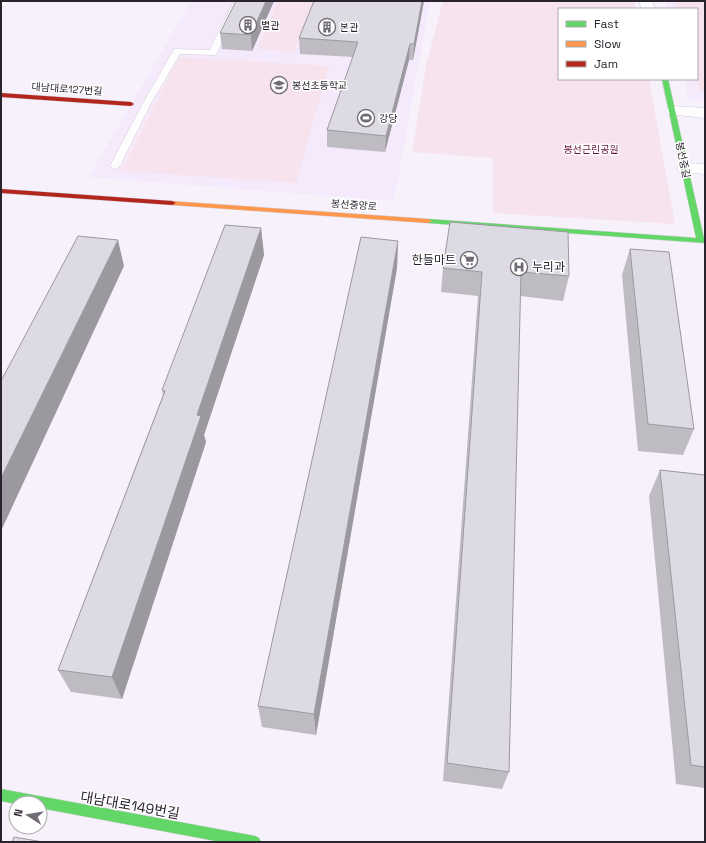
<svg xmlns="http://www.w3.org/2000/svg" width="706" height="843" font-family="'Space Grotesk','Noto Sans KR',sans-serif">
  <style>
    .built { fill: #f5e9fc }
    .green { fill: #f7e3ed }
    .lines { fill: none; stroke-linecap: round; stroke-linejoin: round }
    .lane-casing { stroke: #d3ced7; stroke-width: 1 }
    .street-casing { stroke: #d3ced7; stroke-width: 1 }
    .fast-casing { stroke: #d3ced7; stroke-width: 1 }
    .slow-casing { stroke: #d3ced7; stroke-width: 1 }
    .jam-casing { stroke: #d3ced7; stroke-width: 1 }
    .lane { fill: #fefdfe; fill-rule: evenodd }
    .street { fill: #fefdfe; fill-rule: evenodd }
    .fast { fill: #63d668; fill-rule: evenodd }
    .slow { fill: #ff974d; fill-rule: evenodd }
    .jam { fill: #b3261e; fill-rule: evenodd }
    .wall { fill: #bebbc3 }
    .shaded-wall { fill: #9b999f }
    .building { fill: #dddae3; stroke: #9b999f }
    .labels { text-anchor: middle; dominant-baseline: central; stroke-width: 3; stroke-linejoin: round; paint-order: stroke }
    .far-poi-label { font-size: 10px; fill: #2a232d; stroke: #fff; text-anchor: start }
    .far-street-label { font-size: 10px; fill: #2a232d; stroke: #fff }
    .far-park-label { font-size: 10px; fill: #69173d; stroke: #fff }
    .poi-label { font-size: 12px; fill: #2a232d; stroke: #fff; text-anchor: end }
    .near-street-label { font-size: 14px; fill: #2a232d; stroke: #fff }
  </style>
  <rect width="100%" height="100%" fill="#f6f1fa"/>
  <!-- built -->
  <g class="built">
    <path d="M 191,1 L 430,1 L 394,201 L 89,177 Z"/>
    <path d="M 665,1 L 705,1 L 705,101 L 689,100 L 684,79 L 697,79 L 697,9 L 667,9 Z"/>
  </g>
  <!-- green -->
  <g class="green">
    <path d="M 278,1 L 315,1 L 294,52 L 257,49 Z"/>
    <path d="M 443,1 L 635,1 L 636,9 L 559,9 L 559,79 L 649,79 L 675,224 L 493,213 L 493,158 L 412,152 L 426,66 Z"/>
    <path d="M 675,1 L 705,1 L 705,92 L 700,91 L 696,79 L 697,9 L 677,9 Z"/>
    <path d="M 179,57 L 329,66 L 296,183 L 121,171 Z"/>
  </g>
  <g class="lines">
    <!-- lane casing -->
    <g class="lane-casing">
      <path id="lane" d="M 234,1 L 242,1 L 216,55 L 180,54 L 150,105 L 120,166 L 115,169 L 112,168 L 110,166 L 142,105 L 174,49 L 210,50 Z"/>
    </g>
    <!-- street casing -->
    <g class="street-casing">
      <g id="street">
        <path d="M 1,1 L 9,1 L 6,6 L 1,7 Z"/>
        <path d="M 640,1 L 652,1 L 655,9 L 641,9 Z"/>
        <path d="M 673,106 L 705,108 L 705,118 L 668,114 L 665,111 L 668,108 Z"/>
        <path d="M 685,163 L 705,164 L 705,174 L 679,172 L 677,168 L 679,164 Z"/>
      </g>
    </g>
    <!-- fast casing -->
    <g class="fast-casing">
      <g id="fast">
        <path d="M 662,79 L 668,79 L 705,243 L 428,223 L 424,221 L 428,219 L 696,238 Z"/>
        <path d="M 1,789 L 255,836 L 259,838 L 261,842 L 221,842 L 40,808 L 40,803 L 16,804 L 1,801 Z"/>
      </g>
    </g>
    <!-- slow casing -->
    <g class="slow-casing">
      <path id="slow" d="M 169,201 L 428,219 L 432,221 L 428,223 L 172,205 L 168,203 Z"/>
    </g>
    <!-- jam casing -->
    <g class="jam-casing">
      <g id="jam">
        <path d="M 1,93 L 131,102 L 134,104 L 131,106 L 1,97 Z"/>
        <path d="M 1,189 L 172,201 L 176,203 L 172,205 L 1,193 Z"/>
      </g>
    </g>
    <!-- lane -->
    <use href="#lane" class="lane"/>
    <!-- street -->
    <use href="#street" class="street"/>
    <!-- fast -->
    <use href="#fast" class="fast"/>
    <!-- slow -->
    <use href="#slow" class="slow"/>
    <!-- jam -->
    <use href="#jam" class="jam"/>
  </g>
  <!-- wall -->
  <g class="wall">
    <path d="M 274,1 L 252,51 L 222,49 L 220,33 Z"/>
    <path d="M 424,1 L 413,60 L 409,60 L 385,152 L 327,147 L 327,130 L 353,57 L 300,54 L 299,38 Z"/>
    <path d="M 450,222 L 569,276 L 563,301 L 520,296 L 509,772 L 502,789 L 443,781 L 478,296 L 441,292 L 443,268 Z"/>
    <path d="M 261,228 L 264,255 L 204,435 L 206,442 L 122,699 L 71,692 L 58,670 L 163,395 L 162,390 Z"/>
    <path d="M 398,241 L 397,268 L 316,735 L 262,727 L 258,706 Z"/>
    <path d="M 630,249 L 694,429 L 683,455 L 638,451 L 622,275 Z"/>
    <path d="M 660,470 L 705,475 L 705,788 L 676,784 L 649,496 Z"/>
  </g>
  <!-- shaded-wall -->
  <g class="shaded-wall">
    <path d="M 266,1 L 274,1 L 252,51 L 251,35 Z"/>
    <path d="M 422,1 L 424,1 L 413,60 L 414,44 Z"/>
    <path d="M 410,44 L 409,60 L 385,152 L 386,136 Z"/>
    <path d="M 261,228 L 264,255 L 204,435 L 206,442 L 122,699 L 112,677 L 197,415 Z"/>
    <path d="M 118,240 L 124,266 L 1,531 L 1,478 Z"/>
    <path d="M 398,241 L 397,268 L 316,735 L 314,714 Z"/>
  </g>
  <!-- building -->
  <g class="building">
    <path d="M 236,1 L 266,1 L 251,35 L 220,33 Z"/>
    <path d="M 314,1 L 422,1 L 414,44 L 410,44 L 386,136 L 327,130 L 358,42 L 299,38 Z"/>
    <path d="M 450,222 L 568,232 L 569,276 L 521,272 L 509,772 L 447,763 L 482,272 L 443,268 Z"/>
    <path d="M 225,225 L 261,228 L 197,415 L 201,416 L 112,677 L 58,670 L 165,391 L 162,390 Z"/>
    <path d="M 78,236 L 118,240 L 1,478 L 1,381 Z"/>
    <path d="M 361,237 L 398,241 L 314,714 L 258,706 Z"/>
    <path d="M 630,249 L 669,252 L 694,429 L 648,424 Z"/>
    <path d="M 660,470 L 705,475 L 705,767 L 691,765 Z"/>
    <path d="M 14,837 L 43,842 L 12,842 Z"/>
  </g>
  <!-- icons -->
  <defs>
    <g id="building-ring" transform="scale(0.9)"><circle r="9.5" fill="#fff" stroke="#716b75" stroke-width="1.5"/><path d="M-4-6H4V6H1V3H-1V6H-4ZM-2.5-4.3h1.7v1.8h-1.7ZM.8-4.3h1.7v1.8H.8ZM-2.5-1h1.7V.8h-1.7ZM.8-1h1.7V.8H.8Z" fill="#716b75"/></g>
    <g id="school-ring" transform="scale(0.9)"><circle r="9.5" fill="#fff" stroke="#716b75" stroke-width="1.5"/><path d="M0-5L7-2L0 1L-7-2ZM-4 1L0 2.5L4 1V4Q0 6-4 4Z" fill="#716b75"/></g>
    <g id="stadium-ring" transform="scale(0.9)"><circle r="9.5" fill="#fff" stroke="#716b75" stroke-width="1.5"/><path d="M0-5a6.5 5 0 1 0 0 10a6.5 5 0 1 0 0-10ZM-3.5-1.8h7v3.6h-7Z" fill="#716b75"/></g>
    <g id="supermarket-ring" transform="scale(0.9)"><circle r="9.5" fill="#fff" stroke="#716b75" stroke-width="1.5"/><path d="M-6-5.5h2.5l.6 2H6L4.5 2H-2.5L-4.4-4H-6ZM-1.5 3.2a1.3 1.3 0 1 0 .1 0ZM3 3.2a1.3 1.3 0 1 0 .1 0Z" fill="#716b75"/></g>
    <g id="hospital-ring" transform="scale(0.9)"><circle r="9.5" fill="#fff" stroke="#716b75" stroke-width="1.5"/><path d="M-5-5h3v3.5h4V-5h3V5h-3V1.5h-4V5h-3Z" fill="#716b75"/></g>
  </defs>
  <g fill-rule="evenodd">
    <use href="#building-ring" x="248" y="25"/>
    <use href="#building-ring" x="327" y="27"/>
    <use href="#school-ring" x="279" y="85"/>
    <use href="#stadium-ring" x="366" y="118"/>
    <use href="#supermarket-ring" x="469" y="260"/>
    <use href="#hospital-ring" x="519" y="267"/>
  </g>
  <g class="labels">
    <!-- far-poi labels -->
    <g class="far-poi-label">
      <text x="261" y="25">별관</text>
      <text x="340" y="27">본관</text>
      <text x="292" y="85">봉선초등학교</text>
      <text x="379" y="118">강당</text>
    </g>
    <!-- far-street labels -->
    <g class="far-street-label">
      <text transform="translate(67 89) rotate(4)">대남대로127번길</text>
      <text transform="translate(683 160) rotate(78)">봉선중길</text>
      <text transform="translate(354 205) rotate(4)">봉선중앙로</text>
    </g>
    <!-- far-park labels -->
    <g class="far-park-label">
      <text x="591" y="149">봉선근린공원</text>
    </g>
    <!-- poi labels -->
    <g class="poi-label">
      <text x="456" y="260">한들마트</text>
      <text x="532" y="267" text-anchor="start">누리과</text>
    </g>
    <!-- near-street labels -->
    <g class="near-street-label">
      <text transform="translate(130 805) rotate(10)">대남대로149번길</text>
    </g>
  </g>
  <!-- border -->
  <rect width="706" height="843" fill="none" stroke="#2a232d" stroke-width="4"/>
  <!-- legend -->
  <rect x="558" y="8" width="140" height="72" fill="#ffffff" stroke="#aaa7ab"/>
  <rect x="566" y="21" width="20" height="6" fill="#63d668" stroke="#aaa7ab"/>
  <text x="594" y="28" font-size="12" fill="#2a232d">Fast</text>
  <rect x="566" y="41" width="20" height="6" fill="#ff974d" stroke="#aaa7ab"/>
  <text x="594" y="48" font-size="12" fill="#2a232d">Slow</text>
  <rect x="566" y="61" width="20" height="6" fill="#b3261e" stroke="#aaa7ab"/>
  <text x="594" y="68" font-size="12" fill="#2a232d">Jam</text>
  <!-- north arrow -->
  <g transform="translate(28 815) rotate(282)"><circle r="19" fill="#ffffff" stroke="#aaa7ab"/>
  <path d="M0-3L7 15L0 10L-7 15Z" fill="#716b75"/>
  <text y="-6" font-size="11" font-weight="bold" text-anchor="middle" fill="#2a232d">N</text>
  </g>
</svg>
